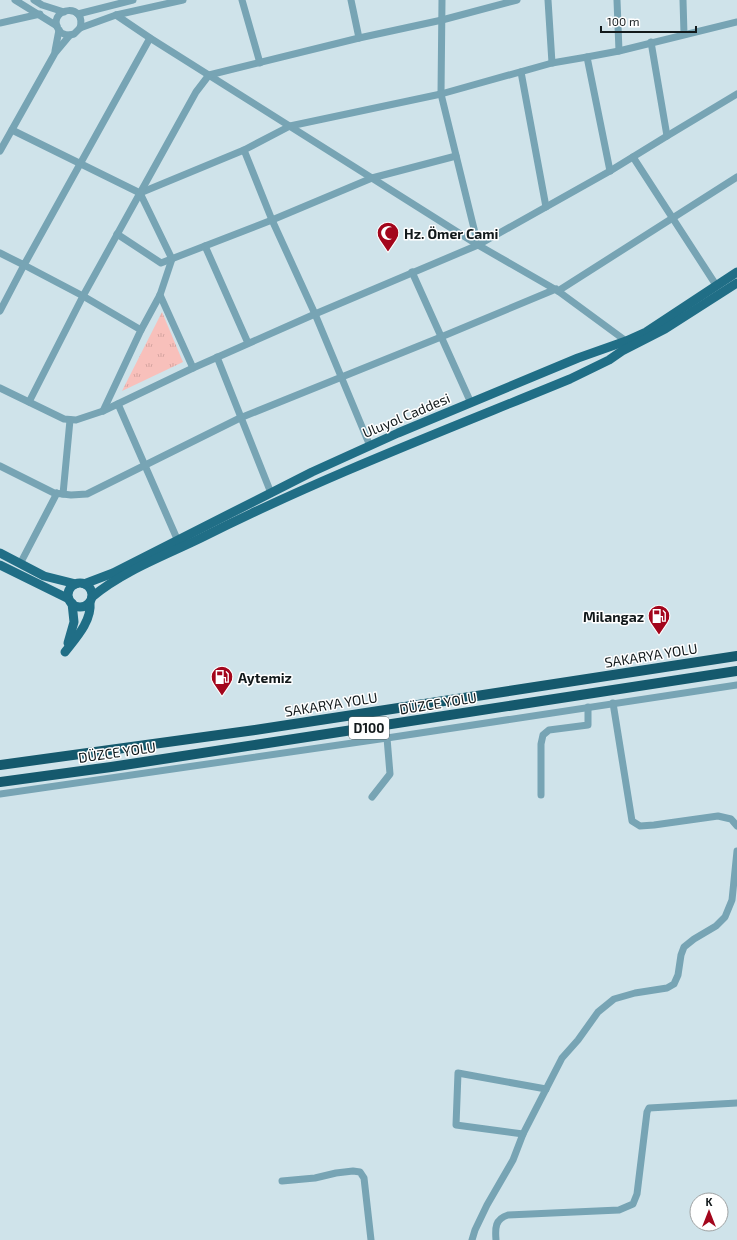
<svg xmlns="http://www.w3.org/2000/svg" width="737" height="1240" font-family="'Exo 2',sans-serif">
  <style>
    .park { fill: url(#park-tufts) }
    .lines { fill: none; stroke-linecap: round; stroke-linejoin: round }
    .minor { stroke: #77a4b4; stroke-width: 7 }
    .major { stroke: #206e86; stroke-width: 9 }
    .highway { stroke: #15596d; stroke-width: 10 }
    .labels { text-anchor: middle; dominant-baseline: central; stroke-width: 3; stroke-linejoin: round; paint-order: stroke }
    .shield { fill: #fff; stroke: #595e5f; stroke-width: 1 }
    .shield-label { font-size: 13px; font-weight: bold; fill: #12191b }
    .poi-label { font-size: 14px; font-weight: bold; fill: #12191b; stroke: #fff; text-anchor: start }
    .street-label { font-size: 14px; fill: #12191b; stroke: #fff }
  </style>
  <defs>
    <pattern id="park-tufts" width="24" height="20" patternUnits="userSpaceOnUse"><rect width="24" height="20" fill="#f8c0bb"/><path d="M3 7l-1-3M5 7V3M7 7l1-3M15 17l-1-3M17 17v-4M19 17l1-3" fill="none" stroke="#d4a4a0"/></pattern>
  </defs>
  <rect width="100%" height="100%" fill="#cfe3ea"/>
  <!-- park -->
  <path class="park" d="M 162,312 L 183,362 L 122,391 Z"/>
  <g class="lines">
    <!-- minor -->
    <g class="minor">
      <path d="M 15,0 L 57,26"/>
      <path d="M 34,0 L 42,5 L 64,12"/>
      <path d="M 242,0 L 260,63"/>
      <path d="M 351,0 L 359,38"/>
      <path d="M 442,0 L 441,94 L 478,245"/>
      <path d="M 548,0 L 552,63"/>
      <path d="M 617,0 L 619,51"/>
      <path d="M 683,0 L 684,34"/>
      <path d="M 78,14 L 133,0"/>
      <path d="M 116,15 L 150,38 L 478,245 L 558,291 L 626,341 L 628,341"/>
      <path d="M 0,23 L 40,14"/>
      <path d="M 70,35 C 64,35 59,33 57,27 C 50,7 87,3 80,28"/>
      <path d="M 55,51 L 59,30"/>
      <path d="M 521,72 L 546,207"/>
      <path d="M 12,130 L 140,193 L 172,259 L 160,295 L 141,330"/>
      <path d="M 667,136 L 737,94"/>
      <path d="M 244,150 L 272,220 L 315,314 L 370,446"/>
      <path d="M 0,151 L 55,53 L 70,35 L 74,34 L 80,28 L 116,15 L 183,0"/>
      <path d="M 633,157 L 716,285"/>
      <path d="M 610,171 L 587,57 L 619,51 L 737,22"/>
      <path d="M 140,193 L 244,150 L 290,126 L 441,94 L 552,63 L 587,57"/>
      <path d="M 117,234 L 161,263 L 272,220 L 372,178 L 456,156"/>
      <path d="M 205,246 L 248,343"/>
      <path d="M 0,253 L 24,265 L 150,38"/>
      <path d="M 412,272 L 471,403"/>
      <path d="M 558,291 L 737,177"/>
      <path d="M 160,295 L 193,368"/>
      <path d="M 0,311 L 24,265 L 83,296 L 141,330 L 103,411"/>
      <path d="M 217,357 L 271,493"/>
      <path d="M 0,388 L 64,419 L 76,420 L 103,411 L 193,368 L 315,314 L 478,245 L 610,171 L 667,136 L 651,42"/>
      <path d="M 29,402 L 83,296 L 196,92 L 209,75 L 359,38 L 442,20 L 517,0"/>
      <path d="M 118,404 L 178,541"/>
      <path d="M 0,466 L 54,493 L 71,495 L 87,494 L 240,418 L 441,337 L 556,289"/>
      <path d="M 63,494 L 70,420"/>
      <path d="M 20,564 L 57,493"/>
      <path d="M 613,703 L 632,821 L 640,826 L 654,825 L 718,816 L 731,819 L 737,826"/>
      <path d="M 0,794 L 387,738 L 737,685"/>
      <path d="M 541,795 L 541,744 L 543,735 L 549,730 L 588,725 L 588,707"/>
      <path d="M 372,797 L 390,774 L 387,738"/>
      <path d="M 523,1134 L 456,1125 L 458,1073 L 546,1089"/>
      <path d="M 282,1181 L 315,1178 L 336,1173 L 353,1171 L 360,1172 L 364,1178 L 371,1240"/>
      <path d="M 472,1240 L 475,1230 L 487,1205 L 513,1160 L 523,1134 L 562,1058 L 578,1040 L 598,1012 L 614,999 L 635,993 L 667,988 L 674,984 L 678,975 L 681,955 L 684,947 L 694,939 L 716,926 L 725,917 L 732,900 L 737,851"/>
      <path d="M 496,1240 C 495,1228 495,1219 508,1215 L 619,1210 L 633,1204 L 637,1194 L 647,1112 L 649,1108 L 737,1103"/>
    </g>
    <!-- major -->
    <g class="major">
      <path d="M 0,553 L 44,576 L 76,584"/>
      <path d="M 0,565 L 69,599"/>
      <circle cx="80" cy="595" r="12"/>
      <path d="M 84,584 L 113,573 L 312,472 L 398,433 L 578,358 L 626,341 L 646,332 L 737,272"/>
      <path d="M 92,597 C 123,571 164,556 201,538 C 320,478 446,430 570,379 L 609,360 L 622,351 L 665,329 L 737,283"/>
      <path d="M 68,643 L 74,622 L 72,603"/>
      <path d="M 65,652 C 76,638 92,621 90,602"/>
    </g>
    <!-- highway -->
    <g class="highway">
      <path d="M 0,765 L 255,730 L 737,656"/>
      <path d="M 0,782 L 111,767 L 737,671"/>
    </g>
  </g>
  <!-- icons -->
  <defs>
    <g id="mosque-pin" transform="scale(1.15)"><path d="M0 17L-7.5 6A9.5 9.5 0 1 1 7.5 6Z" fill="#a3061c" stroke="#fff"/><path d="M3.5-4.9A6 6 0 1 0 3.5 4.9A5 5 0 1 1 3.5-4.9Z" fill="#fff"/></g>
    <g id="fuel-pin" transform="scale(1.15)"><path d="M0 17L-7.5 6A9.5 9.5 0 1 1 7.5 6Z" fill="#a3061c" stroke="#fff"/><path d="M-5.5-6h7V0h2V4h1.3V-2.5L3-4.5l.8-.8L6-3V5H2.5V1h-1V6h-7ZM-4.2-4.7v3.2H.2V-4.7Z" fill="#fff"/></g>
  </defs>
  <g fill-rule="evenodd">
    <use href="#mosque-pin" x="388" y="233"/>
    <use href="#fuel-pin" x="659" y="616"/>
    <use href="#fuel-pin" x="222" y="677"/>
  </g>
  <g class="labels">
    <!-- shield labels -->
    <rect class="shield" x="349" y="717" width="40" height="22" rx="3"/>
    <g class="shield-label">
      <text x="369" y="728">D100</text>
    </g>
    <!-- poi labels -->
    <g class="poi-label">
      <text x="404" y="233">Hz. Ömer Cami</text>
      <text x="644" y="616" text-anchor="end">Milangaz</text>
      <text x="238" y="677">Aytemiz</text>
    </g>
    <!-- street labels -->
    <g class="street-label">
      <text transform="translate(406 415) rotate(-23)">Uluyol Caddesi</text>
      <text transform="translate(651 655) rotate(-9)">SAKARYA YOLU</text>
      <text transform="translate(438 703) rotate(-9)">DÜZCE YOLU</text>
      <text transform="translate(331 704) rotate(-9)">SAKARYA YOLU</text>
      <text transform="translate(117 752) rotate(-8)">DÜZCE YOLU</text>
    </g>
  </g>
  <!-- north arrow -->
  <g transform="translate(709 1212)"><circle r="19" fill="#ffffff" stroke="#a0a3a4"/>
  <path d="M0-3L7 15L0 10L-7 15Z" fill="#a3061c"/>
  <text y="-6" font-size="11" font-weight="bold" text-anchor="middle" fill="#12191b">K</text>
  </g>
  <!-- scale -->
  <path d="M601 26v6h95v-6" fill="none" stroke="#12191b" stroke-width="2"/>
  <text x="607" y="26" font-size="12" fill="#12191b" stroke="#ffffff" stroke-width="3" paint-order="stroke">100 m</text>
</svg>
